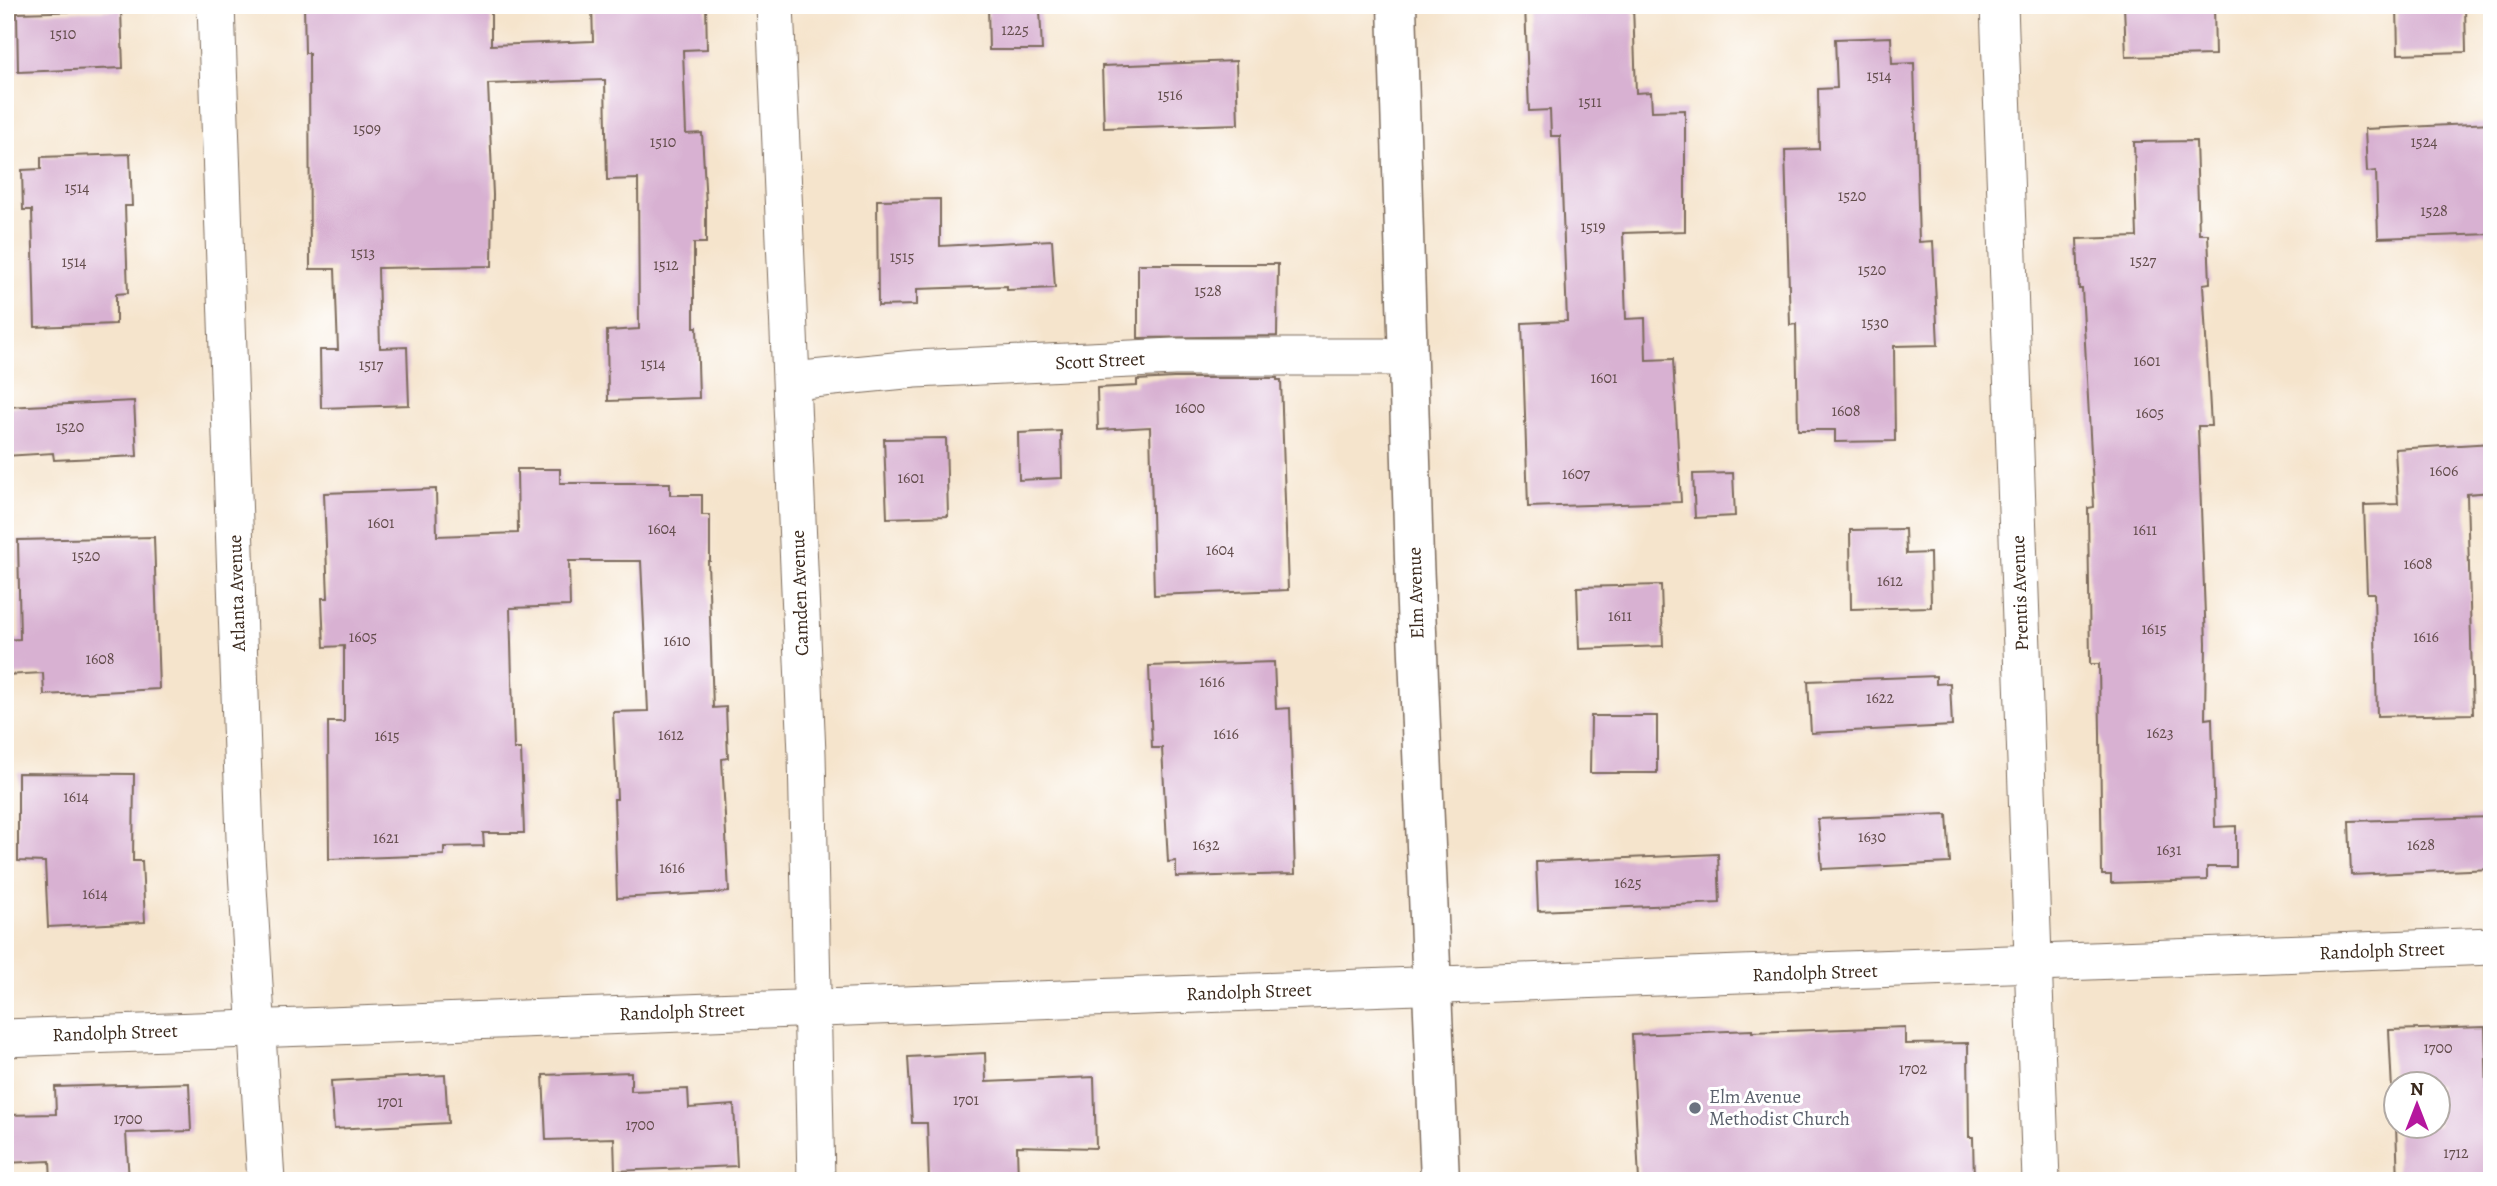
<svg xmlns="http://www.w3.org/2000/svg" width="2497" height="1186" font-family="Alegreya,serif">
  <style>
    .building { fill: #d8b1d2 }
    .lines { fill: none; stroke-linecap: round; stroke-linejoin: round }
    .street-casing { stroke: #7c6b5b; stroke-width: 39 }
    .secondary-casing { stroke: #7c6b5b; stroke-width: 41 }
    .street { stroke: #fff; stroke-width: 37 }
    .secondary { stroke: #fff; stroke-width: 38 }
    .worship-dot { fill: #6b7280; stroke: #fff; stroke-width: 2.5 }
    .labels { text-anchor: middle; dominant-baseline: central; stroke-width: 6; stroke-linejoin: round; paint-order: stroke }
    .number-label { font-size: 16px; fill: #624c4b }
    .street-label { font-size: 19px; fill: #3b2a1e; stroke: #fff }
    .worship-label { font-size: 19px; fill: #5b616d; stroke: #fff; text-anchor: start }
  </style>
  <rect width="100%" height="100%" fill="#fff"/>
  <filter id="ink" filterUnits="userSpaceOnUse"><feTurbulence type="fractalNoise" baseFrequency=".0143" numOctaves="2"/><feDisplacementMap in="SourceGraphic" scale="14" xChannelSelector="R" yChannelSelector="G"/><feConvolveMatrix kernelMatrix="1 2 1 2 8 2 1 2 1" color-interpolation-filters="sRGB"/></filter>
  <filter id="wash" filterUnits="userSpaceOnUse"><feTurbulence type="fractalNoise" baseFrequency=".00686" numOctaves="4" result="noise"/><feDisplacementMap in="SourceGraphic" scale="28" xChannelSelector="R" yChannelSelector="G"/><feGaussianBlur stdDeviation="1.57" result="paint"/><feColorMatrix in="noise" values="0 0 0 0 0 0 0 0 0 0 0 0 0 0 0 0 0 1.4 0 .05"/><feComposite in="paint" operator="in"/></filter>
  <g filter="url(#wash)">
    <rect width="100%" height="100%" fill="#f5e4cc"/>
    <g id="blocks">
      <!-- building -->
      <g class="building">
        <path d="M 304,5 L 491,5 L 491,45 L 593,41 L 592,5 L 706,5 L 707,49 L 683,50 L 686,134 L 702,133 L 706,205 L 706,243 L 694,243 L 694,327 L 697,327 L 699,398 L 608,401 L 607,331 L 639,329 L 638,179 L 607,180 L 605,80 L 488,84 L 493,195 L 492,266 L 378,268 L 380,348 L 407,347 L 409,405 L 321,408 L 320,350 L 338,350 L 335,269 L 310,269 L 309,53 L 305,53 Z"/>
        <path d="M 988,5 L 1026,5 L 1026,10 L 1040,10 L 1042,50 L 989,50 Z"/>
        <path d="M 1525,5 L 1633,5 L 1636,93 L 1651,92 L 1652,111 L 1685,110 L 1685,231 L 1623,233 L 1626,319 L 1645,318 L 1646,360 L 1673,359 L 1681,502 L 1528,507 L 1522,323 L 1567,321 L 1560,136 L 1551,136 L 1550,110 L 1529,111 Z"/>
        <path d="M 2124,5 L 2214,5 L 2215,55 L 2126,57 Z"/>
        <path d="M 2397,5 L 2465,5 L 2466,52 L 2398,54 Z"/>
        <path d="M 121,10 L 123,68 L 18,72 L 17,13 Z"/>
        <path d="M 1891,37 L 1892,64 L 1914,63 L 1919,242 L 1933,241 L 1938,345 L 1894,346 L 1895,441 L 1835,442 L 1835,430 L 1798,430 L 1796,324 L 1790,325 L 1785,150 L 1819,149 L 1818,89 L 1837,88 L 1835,39 Z"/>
        <path d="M 1236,61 L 1238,124 L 1104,128 L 1102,66 Z"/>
        <path d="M 2492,123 L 2492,234 L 2378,238 L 2376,171 L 2367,172 L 2365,129 Z"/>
        <path d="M 2196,141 L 2199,234 L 2208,234 L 2210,283 L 2203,284 L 2211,426 L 2198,426 L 2206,643 L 2205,719 L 2212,718 L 2215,827 L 2236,826 L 2236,867 L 2207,867 L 2207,880 L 2111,883 L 2111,875 L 2102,875 L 2099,664 L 2090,664 L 2088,508 L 2094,507 L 2082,289 L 2079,289 L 2077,239 L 2137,237 L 2134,142 Z"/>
        <path d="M 130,154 L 132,206 L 125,206 L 128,293 L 116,294 L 116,324 L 35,327 L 32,210 L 23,210 L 22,170 L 41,169 L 41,157 Z"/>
        <path d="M 940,199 L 940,246 L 1052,240 L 1055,288 L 1007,290 L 1007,286 L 917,289 L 917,305 L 878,306 L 877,200 Z"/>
        <path d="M 1138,264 L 1278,264 L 1277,336 L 1138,338 Z"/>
        <path d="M 1174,378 L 1277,378 L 1277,380 L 1281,380 L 1288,590 L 1154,595 L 1150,427 L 1098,430 L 1097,388 L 1137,386 L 1137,380 Z"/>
        <path d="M 134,401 L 137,456 L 54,460 L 53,453 L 5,456 L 5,407 Z"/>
        <path d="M 1061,431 L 1062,478 L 1019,480 L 1018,433 Z"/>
        <path d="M 946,438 L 948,516 L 887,518 L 884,439 Z"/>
        <path d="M 2492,443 L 2492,492 L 2467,494 L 2473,714 L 2377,716 L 2374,593 L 2367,593 L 2364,505 L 2398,504 L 2395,449 Z"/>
        <path d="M 517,469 L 560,469 L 560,483 L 670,483 L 670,495 L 702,495 L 702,515 L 710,515 L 710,561 L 708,561 L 713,708 L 726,707 L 728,758 L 722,759 L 729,892 L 617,898 L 614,799 L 617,799 L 613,712 L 648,711 L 641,561 L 569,561 L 570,606 L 510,608 L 514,749 L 521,749 L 524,833 L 483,833 L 484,846 L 444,847 L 444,855 L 329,859 L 328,722 L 344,722 L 344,646 L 324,647 L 322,598 L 328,598 L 324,493 L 436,489 L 437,536 L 518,533 Z"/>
        <path d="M 1733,473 L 1735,516 L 1695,518 L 1693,474 Z"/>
        <path d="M 1905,529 L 1906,554 L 1930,553 L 1931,607 L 1851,609 L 1850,530 Z"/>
        <path d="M 154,537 L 159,689 L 44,695 L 43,673 L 5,675 L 5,640 L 20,639 L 18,540 Z"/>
        <path d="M 1661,585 L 1663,646 L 1579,649 L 1577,587 Z"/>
        <path d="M 1274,662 L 1276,709 L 1290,708 L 1295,874 L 1176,877 L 1176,861 L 1168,862 L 1162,748 L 1152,748 L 1149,666 Z"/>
        <path d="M 1936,676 L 1936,684 L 1950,683 L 1952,726 L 1811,733 L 1808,681 Z"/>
        <path d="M 1591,716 L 1657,716 L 1657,773 L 1590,773 Z"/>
        <path d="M 18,773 L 134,774 L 133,861 L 142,861 L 145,922 L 48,927 L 45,862 L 18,861 Z"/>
        <path d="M 1947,814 L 1950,863 L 1822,869 L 1818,819 Z"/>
        <path d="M 2492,817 L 2492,869 L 2351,875 L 2349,821 Z"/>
        <path d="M 1718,854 L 1720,903 L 1538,911 L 1536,862 Z"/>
        <path d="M 1905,1027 L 1905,1044 L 1968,1043 L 1969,1137 L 1973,1137 L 1974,1181 L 1639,1181 L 1632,1035 L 1752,1030 L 1752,1032 Z"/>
        <path d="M 2485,1027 L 2488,1125 L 2492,1125 L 2492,1181 L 2398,1181 L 2396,1126 L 2438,1126 L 2438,1084 L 2396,1084 L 2396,1118 L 2394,1090 L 2392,1090 L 2389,1030 Z"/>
        <path d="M 985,1053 L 986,1082 L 1094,1077 L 1096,1148 L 1017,1146 L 1018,1181 L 929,1181 L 927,1123 L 912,1123 L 908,1057 Z"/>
        <path d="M 631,1072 L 631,1091 L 688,1089 L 689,1108 L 734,1105 L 737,1166 L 615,1171 L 614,1138 L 546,1140 L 543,1075 Z"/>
        <path d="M 445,1075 L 448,1123 L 334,1129 L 331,1081 Z"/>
        <path d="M 189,1083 L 191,1131 L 126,1133 L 129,1181 L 51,1181 L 50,1161 L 5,1163 L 5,1115 L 56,1114 L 55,1087 Z"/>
      </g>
    </g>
  </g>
  <g filter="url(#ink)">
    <use href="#blocks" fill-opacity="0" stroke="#7c6b5b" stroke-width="2"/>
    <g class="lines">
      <!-- street casing -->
      <g class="street-casing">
        <g id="street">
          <path d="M 216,5 L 245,838 L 266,1181"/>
          <path d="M 775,5 L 807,754 L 816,1181"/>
          <path d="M 1999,5 L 2041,1181"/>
          <path d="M 792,381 L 915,369 L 1174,357 L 1408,357"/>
          <path d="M 5,1038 C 834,1003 1663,982 2492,946"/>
        </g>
      </g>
      <!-- secondary casing -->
      <g class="secondary-casing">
        <path id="secondary" d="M 1397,5 L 1414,559 L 1440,1181"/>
      </g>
      <!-- street -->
      <use href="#street" class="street"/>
      <!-- secondary -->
      <use href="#secondary" class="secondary"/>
    </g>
  </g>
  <!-- markers -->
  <circle class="worship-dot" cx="1695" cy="1108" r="7"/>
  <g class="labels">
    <!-- number labels -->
    <g class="number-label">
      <text x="1015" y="30">1225</text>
      <text x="63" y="34">1510</text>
      <text x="1879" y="76">1514</text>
      <text x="1170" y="95">1516</text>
      <text x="1590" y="102">1511</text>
      <text x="367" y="129">1509</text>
      <text x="663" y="142">1510</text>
      <text x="2424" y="142">1524</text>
      <text x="77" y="188">1514</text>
      <text x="1852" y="196">1520</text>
      <text x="2434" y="211">1528</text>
      <text x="1593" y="227">1519</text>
      <text x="363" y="253">1513</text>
      <text x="902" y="257">1515</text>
      <text x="2143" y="261">1527</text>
      <text x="74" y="262">1514</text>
      <text x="666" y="265">1512</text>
      <text x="1872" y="270">1520</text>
      <text x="1208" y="291">1528</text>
      <text x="1875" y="323">1530</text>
      <text x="2147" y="361">1601</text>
      <text x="653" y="364">1514</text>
      <text x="371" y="365">1517</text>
      <text x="1604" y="378">1601</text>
      <text x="1190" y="408">1600</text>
      <text x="1846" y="411">1608</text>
      <text x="2150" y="413">1605</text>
      <text x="70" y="427">1520</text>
      <text x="2444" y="471">1606</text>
      <text x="1576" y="474">1607</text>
      <text x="911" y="478">1601</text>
      <text x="381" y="523">1601</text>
      <text x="662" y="529">1604</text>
      <text x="2145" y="530">1611</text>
      <text x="1220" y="550">1604</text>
      <text x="86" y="556">1520</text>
      <text x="2418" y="564">1608</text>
      <text x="1890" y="581">1612</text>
      <text x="1620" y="616">1611</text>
      <text x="2154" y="629">1615</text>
      <text x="363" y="637">1605</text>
      <text x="2426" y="637">1616</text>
      <text x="677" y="641">1610</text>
      <text x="100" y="659">1608</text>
      <text x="1212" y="682">1616</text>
      <text x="1880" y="698">1622</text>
      <text x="2160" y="733">1623</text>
      <text x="1226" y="734">1616</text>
      <text x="671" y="735">1612</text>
      <text x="387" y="736">1615</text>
      <text x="76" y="797">1614</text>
      <text x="1872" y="837">1630</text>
      <text x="386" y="838">1621</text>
      <text x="1206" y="845">1632</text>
      <text x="2421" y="845">1628</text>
      <text x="2169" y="850">1631</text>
      <text x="672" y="868">1616</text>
      <text x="1628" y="883">1625</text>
      <text x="95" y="894">1614</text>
      <text x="2438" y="1048">1700</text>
      <text x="1913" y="1069">1702</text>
      <text x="966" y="1100">1701</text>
      <text x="390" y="1102">1701</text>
      <text x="128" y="1119">1700</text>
      <text x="640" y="1125">1700</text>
      <text x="2456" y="1153">1712</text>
    </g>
    <!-- street labels -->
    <g class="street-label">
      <text transform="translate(1100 361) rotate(-3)">Scott Street</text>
      <text transform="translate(237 593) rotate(-92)">Atlanta Avenue</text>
      <text transform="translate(800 593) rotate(-92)">Camden Avenue</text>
      <text transform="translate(1416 593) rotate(-92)">Elm Avenue</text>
      <text transform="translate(2020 593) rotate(-92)">Prentis Avenue</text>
      <text transform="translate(2382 951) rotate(-2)">Randolph Street</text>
      <text transform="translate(1815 973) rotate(-2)">Randolph Street</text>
      <text transform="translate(1249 992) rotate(-2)">Randolph Street</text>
      <text transform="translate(682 1012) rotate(-2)">Randolph Street</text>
      <text transform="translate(115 1033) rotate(-2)">Randolph Street</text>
    </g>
    <!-- worship labels -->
    <g class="worship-label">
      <text x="1709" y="1097">Elm Avenue<tspan x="1709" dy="22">Methodist Church</tspan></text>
    </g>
  </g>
  <!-- margin -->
  <rect width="2497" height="1186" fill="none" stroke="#fff" stroke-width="28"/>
  <!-- north arrow -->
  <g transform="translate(2417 1105)"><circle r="33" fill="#ffffff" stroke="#b1aaa5" stroke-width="2"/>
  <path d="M0-5L12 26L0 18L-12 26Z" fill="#b5179e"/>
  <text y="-10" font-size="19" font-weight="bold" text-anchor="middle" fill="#3b2a1e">N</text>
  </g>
</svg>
